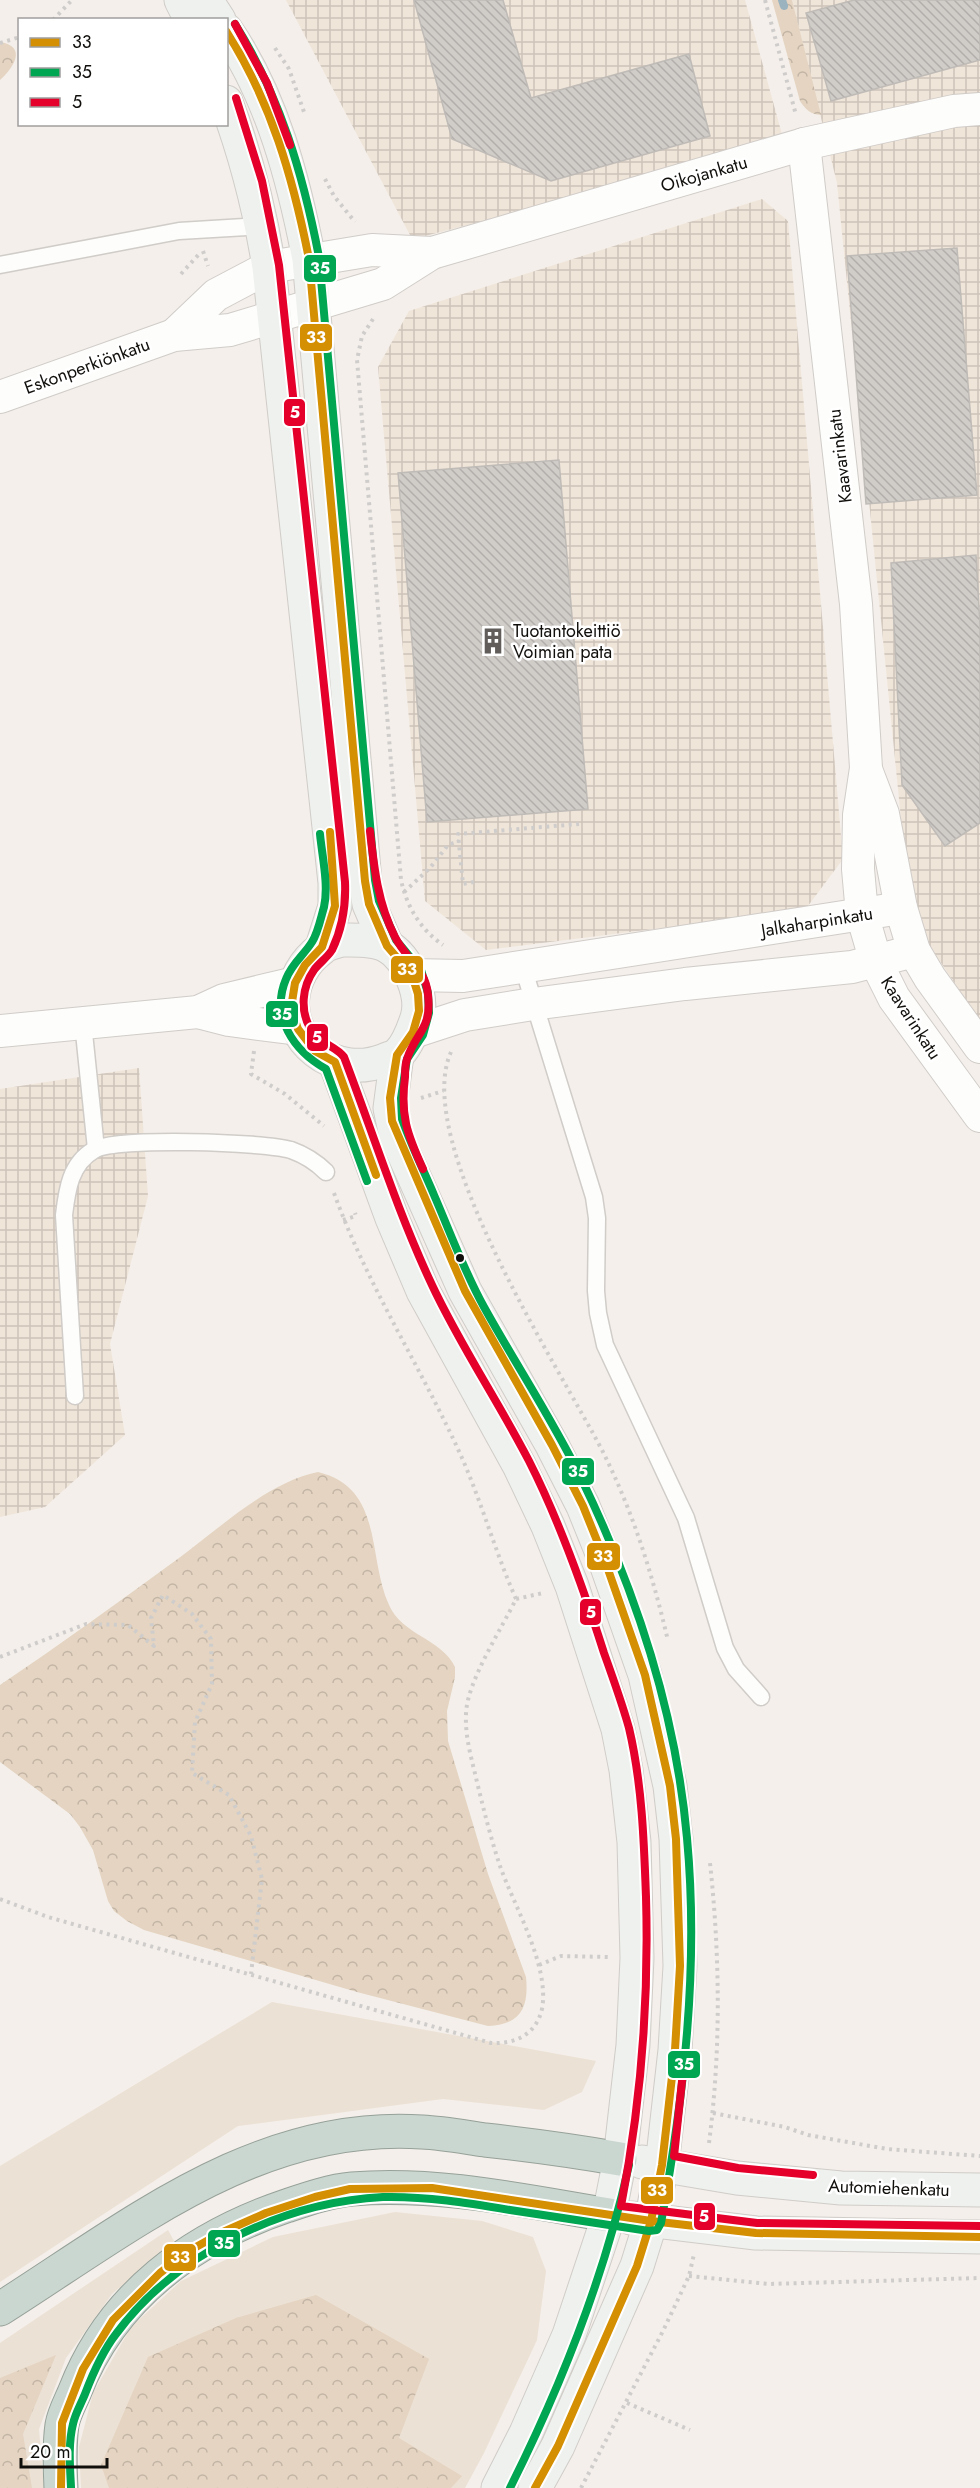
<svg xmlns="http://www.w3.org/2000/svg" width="980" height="2488" font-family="Jost,sans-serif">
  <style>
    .industrial { fill: url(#industrial-grid) }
    .grass { fill: #ece1d5 }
    .forest { fill: url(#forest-crowns) }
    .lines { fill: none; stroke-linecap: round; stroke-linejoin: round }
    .stream { stroke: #9ab3be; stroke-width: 8 }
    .building { fill: url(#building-back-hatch); stroke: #bfbbb7; stroke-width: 1.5 }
    .service-casing { stroke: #d0ccc8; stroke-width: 19 }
    .minor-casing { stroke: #d0ccc8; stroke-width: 34 }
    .secondary-casing { stroke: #d0ccc8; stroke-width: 35 }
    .motorway-casing { stroke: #96a199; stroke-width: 35 }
    .path { stroke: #cfcdcc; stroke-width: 4; stroke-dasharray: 3 4.5; stroke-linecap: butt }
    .service { stroke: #fdfdfc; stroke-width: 16 }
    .minor { stroke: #fdfdfc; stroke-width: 32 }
    .secondary { stroke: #eef1ee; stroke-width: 33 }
    .motorway { stroke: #cad6d0; stroke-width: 33 }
    .bus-1-casing { stroke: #fff; stroke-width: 12 }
    .bus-2-casing { stroke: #fff; stroke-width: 12 }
    .bus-3-casing { stroke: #fff; stroke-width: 12 }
    .bus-1 { stroke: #d48f02; stroke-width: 8 }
    .bus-2 { stroke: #00a651; stroke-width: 8 }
    .bus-3 { stroke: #e4002b; stroke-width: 8 }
    .bus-dot { fill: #110f0c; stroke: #fff; stroke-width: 2 }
    .labels { text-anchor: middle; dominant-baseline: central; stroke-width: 5; stroke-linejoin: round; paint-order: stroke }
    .street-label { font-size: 18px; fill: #110f0c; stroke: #fff }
    .poi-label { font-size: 18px; fill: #110f0c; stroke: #fff; text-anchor: start }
    .line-badge { stroke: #fff; stroke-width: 2 }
    .badge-label { font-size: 16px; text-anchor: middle; font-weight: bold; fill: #fff }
  </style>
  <defs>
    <pattern id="industrial-grid" width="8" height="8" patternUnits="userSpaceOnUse" patternTransform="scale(1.5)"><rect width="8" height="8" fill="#f0e5d9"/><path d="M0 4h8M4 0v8" fill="none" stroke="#cdc3b9"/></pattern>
    <pattern id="forest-crowns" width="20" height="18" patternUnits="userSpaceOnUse" patternTransform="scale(1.5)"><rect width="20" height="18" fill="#e4d4c1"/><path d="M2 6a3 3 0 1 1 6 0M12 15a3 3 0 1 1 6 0" fill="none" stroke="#c3b5a5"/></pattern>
    <pattern id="building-back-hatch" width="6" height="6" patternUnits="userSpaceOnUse" patternTransform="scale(1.5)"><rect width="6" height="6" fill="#d0ccc8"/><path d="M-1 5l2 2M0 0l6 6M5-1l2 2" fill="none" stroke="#b2aeab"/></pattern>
  </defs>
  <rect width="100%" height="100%" fill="#f4efea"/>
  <!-- industrial -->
  <g class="industrial">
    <path d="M 286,0 L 745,0 L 783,138 L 780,144 L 421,237 L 410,235 Z"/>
    <path d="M 792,0 L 980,0 L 980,1021 L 911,918 L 837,183 Z"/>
    <path d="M 762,199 L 788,221 L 843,859 L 805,910 L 486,950 L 425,901 L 378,367 L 409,311 Z"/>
    <path d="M 139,1068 L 148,1196 L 110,1344 L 125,1435 L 45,1507 L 0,1517 L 0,1089 Z"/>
  </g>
  <!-- grass -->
  <g class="grass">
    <path d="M 272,2002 L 596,2061 L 582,2092 L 544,2110 L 443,2099 L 238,2126 L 0,2282 L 0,2166 Z"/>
    <path d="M 395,2212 L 482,2221 L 533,2237 L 546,2271 L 537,2340 L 484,2453 L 465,2488 L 81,2488 L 79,2447 L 93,2393 L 131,2327 L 181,2281 L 273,2237 Z"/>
    <path d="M 168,2230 L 174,2241 L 112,2294 L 66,2358 L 39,2429 L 44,2488 L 0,2488 L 0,2343 Z"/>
  </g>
  <!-- forest -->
  <g class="forest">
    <path d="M 772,0 L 792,0 L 821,115 C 810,114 806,110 800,101 Z"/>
    <path d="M 0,42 C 28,47 13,68 0,80 Z"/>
    <path d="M 318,1472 C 384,1488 367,1557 389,1605 C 402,1635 442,1639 455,1667 L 455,1677 L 447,1711 L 448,1741 L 488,1874 L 526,1977 C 529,2007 521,2025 488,2026 L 357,1992 L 144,1930 L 127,1921 L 114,1911 L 108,1901 L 93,1850 L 80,1827 L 70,1814 L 0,1762 L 0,1685 C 61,1644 120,1601 179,1558 C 220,1528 268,1482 318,1472 Z"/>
    <path d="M 316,2295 L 429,2359 L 399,2438 L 462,2476 L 451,2488 L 109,2488 L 101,2465 L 148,2357 L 236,2318 Z"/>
    <path d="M 56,2355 L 23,2434 L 32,2488 L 0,2488 L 0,2378 Z"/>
  </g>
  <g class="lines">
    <!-- stream -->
    <path class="stream" d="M 782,0 L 784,6"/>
  </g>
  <!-- building -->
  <g class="building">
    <path d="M 414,0 L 503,0 L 531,98 L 689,54 L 710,136 L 551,181 L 452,139 Z"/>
    <path d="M 854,0 L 980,0 L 980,60 L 831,101 L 806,13 Z"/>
    <path d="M 957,248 L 977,495 L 866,504 L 847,256 Z"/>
    <path d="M 559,460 L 588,809 L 427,822 L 398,473 Z"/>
    <path d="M 976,555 L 980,625 L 980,823 L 945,846 L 902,785 L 891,563 Z"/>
  </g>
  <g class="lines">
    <!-- service casing -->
    <g class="service-casing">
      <g id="service">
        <path d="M 0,265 L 179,231 L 262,226"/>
        <path d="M 523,967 L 594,1197 L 597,1218 L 596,1291 L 598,1313 L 605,1345 L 686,1518 L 725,1648 L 736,1669 L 761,1697"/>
        <path d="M 83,1023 L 96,1149"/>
        <path d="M 75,1396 L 64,1215 C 67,1190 70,1164 94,1150 C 115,1137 265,1142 291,1150 C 305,1155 316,1162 326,1172"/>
      </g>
    </g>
    <!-- minor casing -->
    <g class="minor-casing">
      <g id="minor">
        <path d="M 804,144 L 856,604 L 866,768 L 859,815 L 858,869 L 862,914 L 876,962 L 894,998 L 980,1116"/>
        <path d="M 174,335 L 216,295 L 269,267 L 372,250 L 432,253"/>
        <path d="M 0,397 L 174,335 L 230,330 L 383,284 L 432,253 L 804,144 L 954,111 L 980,109"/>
        <path d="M 867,772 L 883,814 L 901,908 L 914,951 L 930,978 L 980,1047"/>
        <path d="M 412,975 L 463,976 L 901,908"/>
        <path d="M 198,1012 L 229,1020 L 298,1029"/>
        <path d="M 0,1031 L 198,1012 L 224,1000 L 295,983"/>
        <path d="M 413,1032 L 465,1015 L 533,1004 L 685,984 L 852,967 L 914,951"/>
      </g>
    </g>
    <!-- secondary casing -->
    <g class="secondary-casing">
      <g id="secondary">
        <path d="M 181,0 L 191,20"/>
        <path d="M 206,0 L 219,20"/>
        <path d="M 226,30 C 272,96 294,181 309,259 L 365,881 L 369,904 L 387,946"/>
        <path d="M 226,102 C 246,156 260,211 269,267 L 335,883 L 335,906 L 322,947"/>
        <path d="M 342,940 C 356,940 374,939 387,946 C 408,958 424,995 417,1018 C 413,1030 407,1046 398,1054 C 395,1057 389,1058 385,1060 C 362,1069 336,1067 316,1051 C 281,1024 287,974 321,949 C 326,944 335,942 342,940 Z"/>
        <path d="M 397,1055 L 390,1108 L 396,1136 L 465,1291 L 552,1445 L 583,1506 L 604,1558 L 645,1675 L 670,1786 L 676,1839 L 680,1966 L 675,2050 L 662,2165 L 651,2221 L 637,2266 L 558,2446 L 535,2488"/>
        <path d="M 335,1062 L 392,1218 L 423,1291 L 519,1465 L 548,1526 L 572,1586 L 618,1729 L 626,1770 L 634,1842 L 637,1958 L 633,2045 L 620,2159 L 609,2215 L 569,2335 L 526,2433 L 498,2488"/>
        <path d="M 642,2162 L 737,2178 L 841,2188 L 980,2190"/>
        <path d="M 631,2218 L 756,2233 L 980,2237"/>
      </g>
    </g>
    <!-- motorway casing -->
    <g class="motorway-casing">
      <g id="motorway">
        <path d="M 0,2309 C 131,2226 258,2121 422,2132 C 443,2133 464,2137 485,2140 C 530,2145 575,2151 620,2159"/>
        <path d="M 61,2488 C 60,2468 59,2445 62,2425 C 64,2413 71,2401 75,2391 C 112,2296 192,2238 286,2206 C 307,2199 330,2191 352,2189 C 438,2182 524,2201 609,2215"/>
      </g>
    </g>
    <!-- path -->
    <g class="path">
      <path d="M 765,0 L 796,115"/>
      <path d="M 53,20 L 72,0"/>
      <path d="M 0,43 L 20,37"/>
      <path d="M 275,48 L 289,69 L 304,112"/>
      <path d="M 325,179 L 334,196 L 355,222"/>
      <path d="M 203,251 L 208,266"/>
      <path d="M 181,274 L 200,253"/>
      <path d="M 373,319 L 362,336 L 357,360 L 401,880 C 407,907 420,929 443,945"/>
      <path d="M 474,882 L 463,884 L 458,834 L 579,824"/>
      <path d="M 404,892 L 430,868 L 448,845 L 459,841"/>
      <path d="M 254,1051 L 251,1074 L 285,1094 L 324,1126"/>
      <path d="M 451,1052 C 411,1141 560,1369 603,1452 C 633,1512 653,1576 668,1641"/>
      <path d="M 421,1098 L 443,1091"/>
      <path d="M 334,1193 C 366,1282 417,1361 457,1447 C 480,1496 494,1549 516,1599"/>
      <path d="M 343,1220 L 356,1216 L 355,1213"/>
      <path d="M 0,1657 L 86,1624 L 128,1625 L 154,1646 L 151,1618 L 163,1595 L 192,1614 L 211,1639 L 212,1684 L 195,1722 L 192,1773 L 229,1795 L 251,1836 L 262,1879 L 251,1974"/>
      <path d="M 0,1899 L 48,1917 L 491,2043 C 515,2044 536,2035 542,2009 C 550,1966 514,1906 500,1866 C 491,1839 484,1811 477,1782 C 472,1760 465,1738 466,1715 C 466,1683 501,1630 516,1599 L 543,1593"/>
      <path d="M 539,1965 L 561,1956 L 608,1957"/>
      <path d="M 713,2113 L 785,2127 L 808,2135 L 887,2149 L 980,2156"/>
      <path d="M 709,2143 C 721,2050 720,1956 710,1863"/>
      <path d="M 689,2276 L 768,2284 L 980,2278"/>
      <path d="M 627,2403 L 690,2430"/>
      <path d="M 581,2488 L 663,2331 L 689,2276 L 694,2254"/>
    </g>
    <!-- service -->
    <use href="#service" class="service"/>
    <!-- minor -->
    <use href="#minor" class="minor"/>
    <!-- secondary -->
    <use href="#secondary" class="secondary"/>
    <!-- motorway -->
    <use href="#motorway" class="motorway"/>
    <!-- bus-1 casing -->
    <g class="bus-1-casing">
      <g id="bus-1">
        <path d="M 226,31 C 271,101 293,178 309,259 L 365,881 L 369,904 L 387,946 L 412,975 L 418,994 L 419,1011 L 413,1032 L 397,1055 L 390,1098 L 392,1121 L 465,1291 L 552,1445 L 583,1506 L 604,1558 L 645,1675 L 670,1786 L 676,1839 L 680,1966 L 675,2050 L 662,2165 L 651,2221 L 637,2266 L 558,2446 L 535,2488"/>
        <path d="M 330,832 L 335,906 L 322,947 L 305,965 L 295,983 L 291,1008 L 298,1029 L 315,1051 L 335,1062 L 376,1175"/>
        <path d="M 61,2488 L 62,2423 L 83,2369 L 113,2320 L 160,2273 L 187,2252 L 223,2232 L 266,2213 L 315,2197 L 350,2189 L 432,2188 L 651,2221 L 756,2233 L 980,2237"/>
      </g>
    </g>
    <!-- bus-2 casing -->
    <g class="bus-2-casing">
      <g id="bus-2">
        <path d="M 320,834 C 322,856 329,885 324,907 C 321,917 318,933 312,942 C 304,955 292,963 286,979 C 270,1017 294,1051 326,1069 L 367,1181"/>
        <path d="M 71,2487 C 70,2467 68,2444 73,2424 C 75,2414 81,2404 85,2394 C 93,2373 102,2352 116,2334 C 176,2253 284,2202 383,2197 C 426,2196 468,2203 510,2210 C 556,2217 603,2224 649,2231 L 657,2230 L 661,2223 C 684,2096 699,1967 687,1838 C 676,1714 636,1592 582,1480 C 553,1420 516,1365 484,1307 C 464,1271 450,1232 434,1195 C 423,1169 411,1145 402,1119 L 401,1098 L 407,1059 L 423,1035 L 429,1013 L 428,993 L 421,970 L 396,940 L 379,901 L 375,880 L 319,257 C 303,174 280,96 235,24"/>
        <path d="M 510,2488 C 562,2384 604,2279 629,2165"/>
      </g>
    </g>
    <!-- bus-3 casing -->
    <g class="bus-3-casing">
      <g id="bus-3">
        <path d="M 235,24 L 267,83 L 290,145"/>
        <path d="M 236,98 L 262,181 L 279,265 L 345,882 C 346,905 342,929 332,950 C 327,958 319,963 314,970 C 302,987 300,1010 310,1028 C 320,1045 335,1045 344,1057 C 373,1133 397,1211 432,1285 C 460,1345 498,1401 529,1461 C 560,1522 583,1587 604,1653 C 613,1678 622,1703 629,1728 C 642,1783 644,1841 646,1897 C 649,2001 641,2104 621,2206 L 757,2223 L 980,2226"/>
        <path d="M 370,831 C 374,868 378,904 395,937 C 406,959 426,969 428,995 C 432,1029 416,1032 407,1059 C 405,1064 405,1071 405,1077 C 400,1115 407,1134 423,1169"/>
        <path d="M 683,2072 L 674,2156 L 738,2168 L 813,2175"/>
      </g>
    </g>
    <!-- bus-1 -->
    <use href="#bus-1" class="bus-1"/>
    <!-- bus-2 -->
    <use href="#bus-2" class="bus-2"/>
    <!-- bus-3 -->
    <use href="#bus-3" class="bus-3"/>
  </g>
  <!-- icons -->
  <defs>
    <g id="building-bare" transform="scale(2.07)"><path d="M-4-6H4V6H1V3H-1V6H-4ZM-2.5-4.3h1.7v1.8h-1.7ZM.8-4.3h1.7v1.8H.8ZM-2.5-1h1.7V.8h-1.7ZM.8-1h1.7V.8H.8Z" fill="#605d5a" stroke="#fff" stroke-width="2.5" paint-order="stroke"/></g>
  </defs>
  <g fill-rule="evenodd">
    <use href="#building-bare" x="493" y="641"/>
  </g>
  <!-- markers -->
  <circle class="bus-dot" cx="460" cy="1258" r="5"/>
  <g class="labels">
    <!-- street labels -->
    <g class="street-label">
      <text transform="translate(704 174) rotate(-16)">Oikojankatu</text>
      <text transform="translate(87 366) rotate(-20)">Eskonperkiönkatu</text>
      <text transform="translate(840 456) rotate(-97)">Kaavarinkatu</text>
      <text transform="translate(817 922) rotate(-9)">Jalkaharpinkatu</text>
      <text transform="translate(911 1018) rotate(57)">Kaavarinkatu</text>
      <text transform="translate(889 2188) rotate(2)">Automiehenkatu</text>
    </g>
    <!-- poi labels -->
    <g class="poi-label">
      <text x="513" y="631">Tuotantokeittiö<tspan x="513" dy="21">Voimian pata</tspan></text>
    </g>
  </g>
  <g class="line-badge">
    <rect x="303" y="254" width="34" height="29" rx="6" fill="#00a651"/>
    <rect x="299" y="323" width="34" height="29" rx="6" fill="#d48f02"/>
    <rect x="283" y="398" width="23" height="29" rx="6" fill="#e4002b"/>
    <rect x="390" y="955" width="34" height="29" rx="6" fill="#d48f02"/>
    <rect x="265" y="1000" width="34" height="28" rx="6" fill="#00a651"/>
    <rect x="306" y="1023" width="23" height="29" rx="6" fill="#e4002b"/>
    <rect x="561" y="1457" width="34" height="29" rx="6" fill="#00a651"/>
    <rect x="586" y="1542" width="35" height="29" rx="6" fill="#d48f02"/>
    <rect x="579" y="1598" width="23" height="28" rx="6" fill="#e4002b"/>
    <rect x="667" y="2050" width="34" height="29" rx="6" fill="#00a651"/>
    <rect x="640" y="2176" width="34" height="29" rx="6" fill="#d48f02"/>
    <rect x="693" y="2202" width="23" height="29" rx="6" fill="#e4002b"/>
    <rect x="207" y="2229" width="34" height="29" rx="6" fill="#00a651"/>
    <rect x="163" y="2243" width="34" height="29" rx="6" fill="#d48f02"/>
  </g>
  <g class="badge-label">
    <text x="320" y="274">35</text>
    <text x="316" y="343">33</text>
    <text x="295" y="418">5</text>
    <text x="407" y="975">33</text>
    <text x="282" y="1020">35</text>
    <text x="317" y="1043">5</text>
    <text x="578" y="1477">35</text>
    <text x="603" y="1562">33</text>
    <text x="591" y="1618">5</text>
    <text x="684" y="2070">35</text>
    <text x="657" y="2196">33</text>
    <text x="704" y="2222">5</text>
    <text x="224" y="2249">35</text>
    <text x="180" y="2263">33</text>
  </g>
  <!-- legend -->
  <rect x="18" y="18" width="210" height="108" fill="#ffffff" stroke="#a09f9e" stroke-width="1.5"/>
  <rect x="30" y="38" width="30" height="9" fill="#d48f02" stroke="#a09f9e" stroke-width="1.5"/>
  <text x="72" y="48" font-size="18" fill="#110f0c">33</text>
  <rect x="30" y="68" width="30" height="9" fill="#00a651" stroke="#a09f9e" stroke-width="1.5"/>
  <text x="72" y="78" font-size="18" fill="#110f0c">35</text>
  <rect x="30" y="98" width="30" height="9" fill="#e4002b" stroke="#a09f9e" stroke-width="1.5"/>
  <text x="72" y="108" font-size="18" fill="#110f0c">5</text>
  <!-- scale -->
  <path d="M21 2458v9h86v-9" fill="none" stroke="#110f0c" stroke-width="3"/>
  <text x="30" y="2458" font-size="18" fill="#110f0c" stroke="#ffffff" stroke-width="4.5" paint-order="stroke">20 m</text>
</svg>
